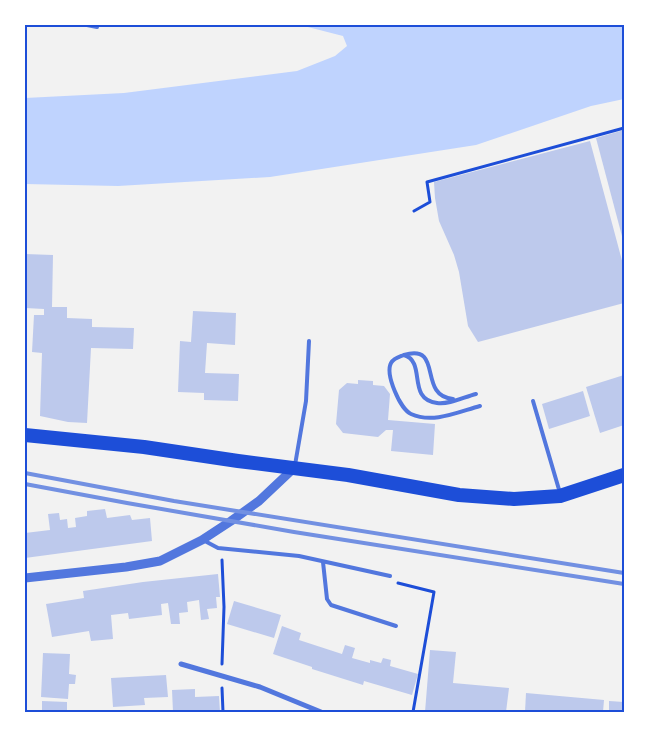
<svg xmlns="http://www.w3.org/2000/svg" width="649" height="737" font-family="Barlow,sans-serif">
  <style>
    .water { fill: #bfd3fe }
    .building { fill: #bdc9ec }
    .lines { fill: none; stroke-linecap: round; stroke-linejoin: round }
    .path { stroke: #1d4ed8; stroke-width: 3 }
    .service { stroke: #5277de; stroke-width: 4 }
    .minor { stroke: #5277de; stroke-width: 5 }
    .tertiary { stroke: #5277de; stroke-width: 9 }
    .trunk { stroke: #1d4ed8; stroke-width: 14 }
    .rail { stroke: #7290e2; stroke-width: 4 }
    .neatline { fill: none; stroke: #1d4ed8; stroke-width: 2 }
  </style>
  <rect width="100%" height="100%" fill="#f2f2f2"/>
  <!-- water -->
  <path class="water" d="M 300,25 L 624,25 L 624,99 L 591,106 L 476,145 L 270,177 L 118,186 L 25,184 L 25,98 L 124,93 L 297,71 L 335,56 L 347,46 L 343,36 Z"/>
  <!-- building -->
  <g class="building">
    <path d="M 624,130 L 624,240 L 623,240 L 596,138 Z"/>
    <path d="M 590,141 L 624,268 L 624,303 L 478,342 L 468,326 L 459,272 L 454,255 L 439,221 L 435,198 L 434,182 Z"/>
    <path d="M 25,254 L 53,255 L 52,307 L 67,307 L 67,318 L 92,319 L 92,327 L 134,328 L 133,349 L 91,348 L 87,423 L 68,422 L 40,416 L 42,353 L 32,352 L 34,315 L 44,315 L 44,309 L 25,308 Z"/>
    <path d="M 193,311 L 236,313 L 235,345 L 207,343 L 205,373 L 239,374 L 238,401 L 204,400 L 204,393 L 178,392 L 180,341 L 191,342 Z"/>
    <path d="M 624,375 L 624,425 L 600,433 L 586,387 Z"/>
    <path d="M 358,380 L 373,381 L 373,385 L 384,386 L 390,394 L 388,420 L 435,424 L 433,455 L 391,451 L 393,430 L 386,430 L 378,437 L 343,433 L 336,424 L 339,390 L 347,383 L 358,384 Z"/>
    <path d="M 583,391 L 590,416 L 549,429 L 542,404 Z"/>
    <path d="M 105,509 L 107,518 L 130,515 L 132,520 L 150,518 L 152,541 L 25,558 L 25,533 L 50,530 L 48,514 L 59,513 L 60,520 L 67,519 L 68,528 L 76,527 L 75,518 L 87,516 L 87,511 Z"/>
    <path d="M 218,574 L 220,597 L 216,597 L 217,608 L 207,609 L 209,619 L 201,620 L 199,600 L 187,602 L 188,612 L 179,613 L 180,624 L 171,624 L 168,603 L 161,604 L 162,615 L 129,619 L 128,613 L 111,615 L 113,639 L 91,641 L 89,631 L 52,637 L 46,604 L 84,598 L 83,591 L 143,582 Z"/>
    <path d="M 234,601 L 281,615 L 274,638 L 227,624 Z"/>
    <path d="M 282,626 L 301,633 L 299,640 L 342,654 L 345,645 L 355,648 L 352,658 L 370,663 L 370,660 L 381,663 L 383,658 L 391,660 L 390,666 L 418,674 L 412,695 L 364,681 L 363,685 L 312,669 L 312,667 L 273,654 Z"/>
    <path d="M 430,650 L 456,652 L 453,683 L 509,688 L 506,712 L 425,712 Z"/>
    <path d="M 43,653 L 70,654 L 69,674 L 76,675 L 75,684 L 69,684 L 68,699 L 41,697 Z"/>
    <path d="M 166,675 L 168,697 L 144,698 L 145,705 L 113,707 L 111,678 Z"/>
    <path d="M 195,689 L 195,697 L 219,696 L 220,712 L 173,712 L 172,690 Z"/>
    <path d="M 526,693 L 604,700 L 603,712 L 525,712 Z"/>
    <path d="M 42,701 L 67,702 L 67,712 L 42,712 Z"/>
    <path d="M 609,701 L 624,702 L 624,712 L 609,712 Z"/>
  </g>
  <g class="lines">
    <!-- path -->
    <g class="path">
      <path d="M 414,211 L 430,202 L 427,182 L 624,128"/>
      <path d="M 222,560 L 224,607 L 222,664"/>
      <path d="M 398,583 L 434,592 L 413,712"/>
      <path d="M 222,688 L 223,712"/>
    </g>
    <!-- service -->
    <g class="service">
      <path d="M 87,25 L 97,27"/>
      <path d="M 404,355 C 444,343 417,396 453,399"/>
      <path d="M 476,394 C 464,397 449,405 437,403 C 406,399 427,362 404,355 C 399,357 394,358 391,363 C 385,374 400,409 411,414 C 433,424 458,412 480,406"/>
      <path d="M 533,401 L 560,493"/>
      <path d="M 295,465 L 306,401 L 309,341"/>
      <path d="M 203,540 L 218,548 L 299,556 L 390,576"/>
      <path d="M 323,562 L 327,599 L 331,605 L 396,626"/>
    </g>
    <!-- minor -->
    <path class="minor" d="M 181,664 L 260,687 L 321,712"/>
    <!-- tertiary -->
    <path class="tertiary" d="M 25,578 L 126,567 L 160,561 L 202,540 L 231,521 L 259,501 L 294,468"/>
    <!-- trunk -->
    <path class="trunk" d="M 25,435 L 144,447 L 238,461 L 348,475 L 459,495 L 514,499 L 560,496 L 624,475"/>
    <!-- rail -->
    <g class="rail">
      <path d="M 25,473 L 174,501 L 624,573"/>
      <path d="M 25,484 L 127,503 L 294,532 L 624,584"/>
    </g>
  </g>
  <!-- border -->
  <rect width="649" height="737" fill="none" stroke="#ffffff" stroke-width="52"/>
  <rect x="26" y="26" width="597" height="685" class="neatline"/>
</svg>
